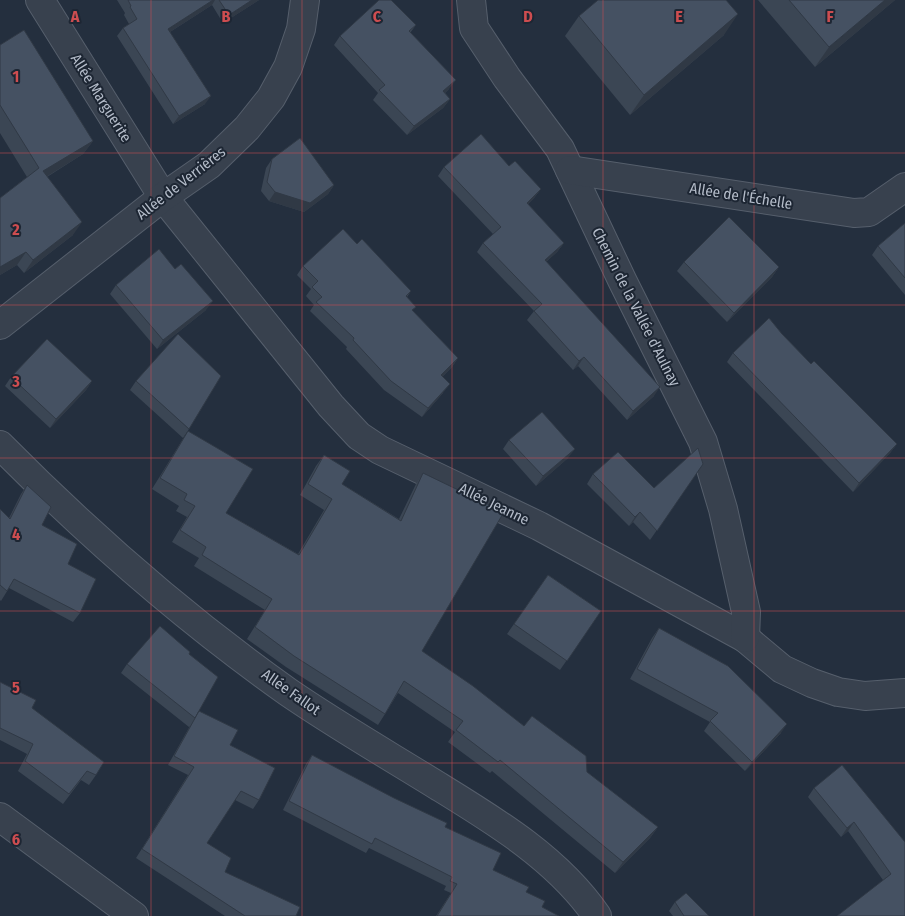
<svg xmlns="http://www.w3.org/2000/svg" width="905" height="916" font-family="'Fira Sans Condensed',sans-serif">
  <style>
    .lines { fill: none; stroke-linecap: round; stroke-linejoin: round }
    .minor-casing { stroke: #565f6c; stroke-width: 30 }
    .minor { stroke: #38414e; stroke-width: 28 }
    .wall { fill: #3b4654 }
    .shaded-wall { fill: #303945 }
    .building { fill: #455162; stroke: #303945 }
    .grid { fill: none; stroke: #ce4d50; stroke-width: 1; stroke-opacity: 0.55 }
    .labels { text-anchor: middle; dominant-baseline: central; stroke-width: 4; stroke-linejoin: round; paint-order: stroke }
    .street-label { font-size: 15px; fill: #b4bcc9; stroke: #1d2633 }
    .grid-label { font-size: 16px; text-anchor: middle; font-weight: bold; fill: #ce4d50; stroke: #1d2633; stroke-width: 4; stroke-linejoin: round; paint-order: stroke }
  </style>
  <rect width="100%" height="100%" fill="#242f3e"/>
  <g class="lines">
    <!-- minor casing -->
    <g class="minor-casing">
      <g id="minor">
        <path d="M 40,0 L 163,197 L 331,406 L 359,436 L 380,450 L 539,526 L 745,638 L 782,669 L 812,683 L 838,692 L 865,696 L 905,693"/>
        <path d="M 471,0 L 474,28 L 507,78 L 560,149 L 622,280 L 703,442 L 723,509 L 746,612 L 745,638"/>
        <path d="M 570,170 L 854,213 L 869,212 L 905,187"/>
        <path d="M 0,325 L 163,197 L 209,165 L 247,128 L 271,98 L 288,67 L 301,29 L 305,0"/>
        <path d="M 0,445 C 89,535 185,619 288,692 C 336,725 388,755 438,786 C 495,821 558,859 597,916"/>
        <path d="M 0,817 L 134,916"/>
      </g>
    </g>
    <!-- minor -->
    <use href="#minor" class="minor"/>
  </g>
  <!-- wall -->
  <g class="wall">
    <path d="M 117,0 L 259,0 L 223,23 L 212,5 L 170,32 L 205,104 L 173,124 L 117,36 L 123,28 L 129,24 L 124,15 L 125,13 Z"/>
    <path d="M 758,0 L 895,0 L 815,67 Z"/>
    <path d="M 579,16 L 724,35 L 630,115 L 565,36 Z"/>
    <path d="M 416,25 L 410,33 L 449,89 L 445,93 L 450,99 L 443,108 L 407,135 L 373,100 L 378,93 L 334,45 L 340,36 Z"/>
    <path d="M 0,45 L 93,141 L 83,154 L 47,177 L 73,235 L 24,273 L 17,265 L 0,275 L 0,198 L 27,177 L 0,133 Z"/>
    <path d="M 272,159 L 334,185 L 328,194 L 304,212 L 269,201 L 261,191 L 266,168 Z"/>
    <path d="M 509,166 L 541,189 L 534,198 L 528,204 L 564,243 L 557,252 L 546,262 L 654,396 L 627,420 L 578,366 L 573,370 L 527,320 L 534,311 L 477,252 L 483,243 L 493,234 L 438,176 L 444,167 Z"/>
    <path d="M 905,223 L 905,295 L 872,255 L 878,246 Z"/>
    <path d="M 357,244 L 411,291 L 407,297 L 413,311 L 458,358 L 452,367 L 442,377 L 443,393 L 422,417 L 384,390 L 346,349 L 347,347 L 310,311 L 314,305 L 306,296 L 311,289 L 297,275 L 303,266 Z"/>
    <path d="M 684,262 L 779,267 L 772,277 L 727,322 L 677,271 Z"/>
    <path d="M 116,285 L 206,310 L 157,349 L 110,294 Z"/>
    <path d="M 782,334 L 811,364 L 897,444 L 890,453 L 853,492 L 727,362 L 733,353 Z"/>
    <path d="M 11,377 L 92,381 L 86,390 L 50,428 L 5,386 Z"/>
    <path d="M 136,381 L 189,429 L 183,438 L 130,390 Z"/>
    <path d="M 188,431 L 226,513 L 298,554 L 324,510 L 300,495 L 316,466 L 324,455 L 342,484 L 399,519 L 416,484 L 423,473 L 422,651 L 587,772 L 658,827 L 650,838 L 615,873 L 492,771 L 490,773 L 448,742 L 455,732 L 398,693 L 385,714 L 378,725 L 286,667 L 247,639 L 265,610 L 194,566 L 199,558 L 172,542 L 187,517 L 176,511 L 179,506 L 152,489 L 181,442 Z"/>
    <path d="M 509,440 L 568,458 L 536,486 L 503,449 Z"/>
    <path d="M 703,464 L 650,540 L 633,522 L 629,526 L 587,484 L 593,474 L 654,488 Z"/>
    <path d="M 27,485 L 42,525 L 68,564 L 80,613 L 73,622 L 9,588 L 1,601 L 0,600 L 0,509 L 9,518 L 21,494 Z"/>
    <path d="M 548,575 L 601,611 L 560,670 L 507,634 Z"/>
    <path d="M 659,628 L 781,733 L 745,771 L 704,731 L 710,722 L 630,679 L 652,638 Z"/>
    <path d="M 189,654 L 199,711 L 230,745 L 259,800 L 253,809 L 235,800 L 207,843 L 225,872 L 296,916 L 225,916 L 136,858 L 188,775 L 168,765 L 190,726 L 189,727 L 121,673 L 127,664 Z"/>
    <path d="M 0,682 L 32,708 L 96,775 L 89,785 L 81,780 L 63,804 L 18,771 L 27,754 L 0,740 Z"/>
    <path d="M 312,755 L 445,827 L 493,870 L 526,892 L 542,907 L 559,916 L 436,916 L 451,893 L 444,890 L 446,886 L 369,848 L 366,853 L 283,810 L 306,764 Z"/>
    <path d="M 814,788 L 905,842 L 905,916 L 883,880 L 848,831 L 841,837 L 808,797 Z"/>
    <path d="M 675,902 L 709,916 L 673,916 L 669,911 Z"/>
  </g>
  <!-- shaded-wall -->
  <g class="shaded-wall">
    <path d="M 213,0 L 215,0 L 212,5 L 162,37 L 168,29 Z"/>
    <path d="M 252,0 L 259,0 L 223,23 L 229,15 Z"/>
    <path d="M 885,0 L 895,0 L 815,67 L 829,47 Z"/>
    <path d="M 738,14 L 724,35 L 630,115 L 644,95 Z"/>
    <path d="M 456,80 L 449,89 L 437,101 L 443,91 Z"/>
    <path d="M 211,96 L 205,104 L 173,124 L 179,116 Z"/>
    <path d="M 450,99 L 443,108 L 407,135 L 414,126 Z"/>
    <path d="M 93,141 L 83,154 L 33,185 L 43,171 Z"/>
    <path d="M 334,185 L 328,194 L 304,212 L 269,201 L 275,192 Z"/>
    <path d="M 541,189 L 534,198 L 520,212 L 527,203 Z"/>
    <path d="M 82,222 L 73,235 L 24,273 L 33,260 Z"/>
    <path d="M 564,243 L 557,252 L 538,269 L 545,260 Z"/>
    <path d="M 26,252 L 17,265 L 0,275 L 0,267 Z"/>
    <path d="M 779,267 L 772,277 L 727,322 L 734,313 Z"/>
    <path d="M 213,301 L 206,310 L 157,349 L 163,340 Z"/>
    <path d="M 584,357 L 578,366 L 573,370 L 579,361 Z"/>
    <path d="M 458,358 L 452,367 L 435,384 L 441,375 Z"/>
    <path d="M 92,381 L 86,390 L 50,428 L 56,419 Z"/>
    <path d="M 450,384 L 443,393 L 422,417 L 428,408 Z"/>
    <path d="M 660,387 L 654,396 L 627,420 L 633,411 Z"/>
    <path d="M 897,444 L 890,453 L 853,492 L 859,483 Z"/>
    <path d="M 575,449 L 568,458 L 536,486 L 543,476 Z"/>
    <path d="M 640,512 L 633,522 L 629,526 L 635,517 Z"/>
    <path d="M 787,724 L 781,733 L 745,771 L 752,762 Z"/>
    <path d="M 854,822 L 848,831 L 841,837 L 847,828 Z"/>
    <path d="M 658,827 L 650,838 L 615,873 L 623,862 Z"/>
  </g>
  <!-- building -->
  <g class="building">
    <path d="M 128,0 L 213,0 L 168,29 L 211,96 L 179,116 L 123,28 L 137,19 L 130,7 L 131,6 Z"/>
    <path d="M 219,0 L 252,0 L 229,15 Z"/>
    <path d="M 379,0 L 391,0 L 416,25 L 409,31 L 456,80 L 443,91 L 450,99 L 414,126 L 379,90 L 385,85 L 340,36 Z"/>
    <path d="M 598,0 L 726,0 L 738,14 L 644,95 L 579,16 Z"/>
    <path d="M 789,0 L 885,0 L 829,47 Z"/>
    <path d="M 24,30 L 93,141 L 43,171 L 82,222 L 33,260 L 26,252 L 0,267 L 0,198 L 39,168 L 0,105 L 0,45 Z"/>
    <path d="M 481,134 L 509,166 L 515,161 L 541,189 L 527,203 L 564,243 L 545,260 L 660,387 L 633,411 L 584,357 L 579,361 L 534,311 L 542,304 L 483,243 L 501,227 L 444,167 Z"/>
    <path d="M 300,138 L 334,185 L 310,203 L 275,192 L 267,182 L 272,159 Z"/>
    <path d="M 729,217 L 779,267 L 734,313 L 684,262 Z"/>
    <path d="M 905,223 L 905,278 L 878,246 Z"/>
    <path d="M 343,229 L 357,244 L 362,239 L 411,291 L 406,296 L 416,307 L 412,310 L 458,358 L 441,375 L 450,384 L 428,408 L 391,381 L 353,340 L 354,338 L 316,302 L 322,297 L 312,287 L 318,281 L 303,266 Z"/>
    <path d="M 159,249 L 175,269 L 181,264 L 213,301 L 163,340 L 116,285 Z"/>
    <path d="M 769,318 L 782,334 L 811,364 L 814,361 L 897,444 L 859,483 L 733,353 Z"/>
    <path d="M 178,334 L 221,376 L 189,429 L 136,381 Z"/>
    <path d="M 47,339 L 92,381 L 56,419 L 11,377 Z"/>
    <path d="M 542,412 L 575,449 L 543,476 L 509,440 Z"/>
    <path d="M 188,431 L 253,469 L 226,513 L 299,555 L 332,499 L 308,484 L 324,455 L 350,471 L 342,484 L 401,521 L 423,473 L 504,512 L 422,651 L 473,686 L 524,726 L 532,716 L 586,756 L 587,772 L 658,827 L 623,862 L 500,760 L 498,762 L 456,730 L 463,721 L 404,681 L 385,714 L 294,656 L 255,627 L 272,599 L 202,555 L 206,547 L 180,530 L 195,506 L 184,500 L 187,494 L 160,478 Z"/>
    <path d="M 698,448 L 703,464 L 657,531 L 640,512 L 635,517 L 593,474 L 618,452 L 654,488 Z"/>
    <path d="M 27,485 L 51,507 L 42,525 L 77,544 L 68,564 L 96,579 L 80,613 L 14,579 L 7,591 L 0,585 L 0,509 L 10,519 Z"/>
    <path d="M 548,575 L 601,611 L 567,661 L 514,624 Z"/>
    <path d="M 160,626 L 190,652 L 189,654 L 218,677 L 195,718 L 127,664 Z"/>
    <path d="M 659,628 L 728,666 L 787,724 L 752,762 L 710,721 L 718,713 L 637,669 Z"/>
    <path d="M 0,682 L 36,700 L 32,708 L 104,762 L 96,775 L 87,771 L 69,794 L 25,761 L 33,744 L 0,728 Z"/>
    <path d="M 199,711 L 238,730 L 230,745 L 275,768 L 259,800 L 241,791 L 207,843 L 231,858 L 225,872 L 300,907 L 296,916 L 245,916 L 142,849 L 194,767 L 174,756 Z"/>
    <path d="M 312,755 L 394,798 L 447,823 L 445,827 L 501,853 L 493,870 L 529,887 L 526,892 L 545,901 L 542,907 L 559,916 L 437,916 L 457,884 L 450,881 L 452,877 L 375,838 L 372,844 L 289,801 Z"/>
    <path d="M 842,765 L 905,842 L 905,916 L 837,916 L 891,874 L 854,822 L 847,828 L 814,788 Z"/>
    <path d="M 686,893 L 709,916 L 684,916 L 675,902 Z"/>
  </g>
  <!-- grid -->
  <path class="grid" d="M 151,0 L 151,916M 302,0 L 302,916M 452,0 L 452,916M 603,0 L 603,916M 754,0 L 754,916M 0,153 L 905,153M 0,305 L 905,305M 0,458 L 905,458M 0,611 L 905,611M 0,763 L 905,763"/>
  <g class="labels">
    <!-- street labels -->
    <g class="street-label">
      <text transform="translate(101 98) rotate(58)">Allée Marguerite</text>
      <text transform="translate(181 183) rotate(-38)">Allée de Verrières</text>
      <text transform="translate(741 196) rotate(9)">Allée de l'Échelle</text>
      <text transform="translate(636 307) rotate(63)">Chemin de la Vallée d'Aulnay</text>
      <text transform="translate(494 504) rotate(26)">Allée Jeanne</text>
      <text transform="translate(291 692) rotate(35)">Allée Fallot</text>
    </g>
  </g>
  <g class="grid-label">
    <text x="75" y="22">A</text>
    <text x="226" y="22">B</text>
    <text x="377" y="22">C</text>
    <text x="528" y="22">D</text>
    <text x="679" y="22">E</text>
    <text x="830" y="22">F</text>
    <text x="16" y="82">1</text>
    <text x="16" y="235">2</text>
    <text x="16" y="387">3</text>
    <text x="16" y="540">4</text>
    <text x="16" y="693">5</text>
    <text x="16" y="845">6</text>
  </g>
</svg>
